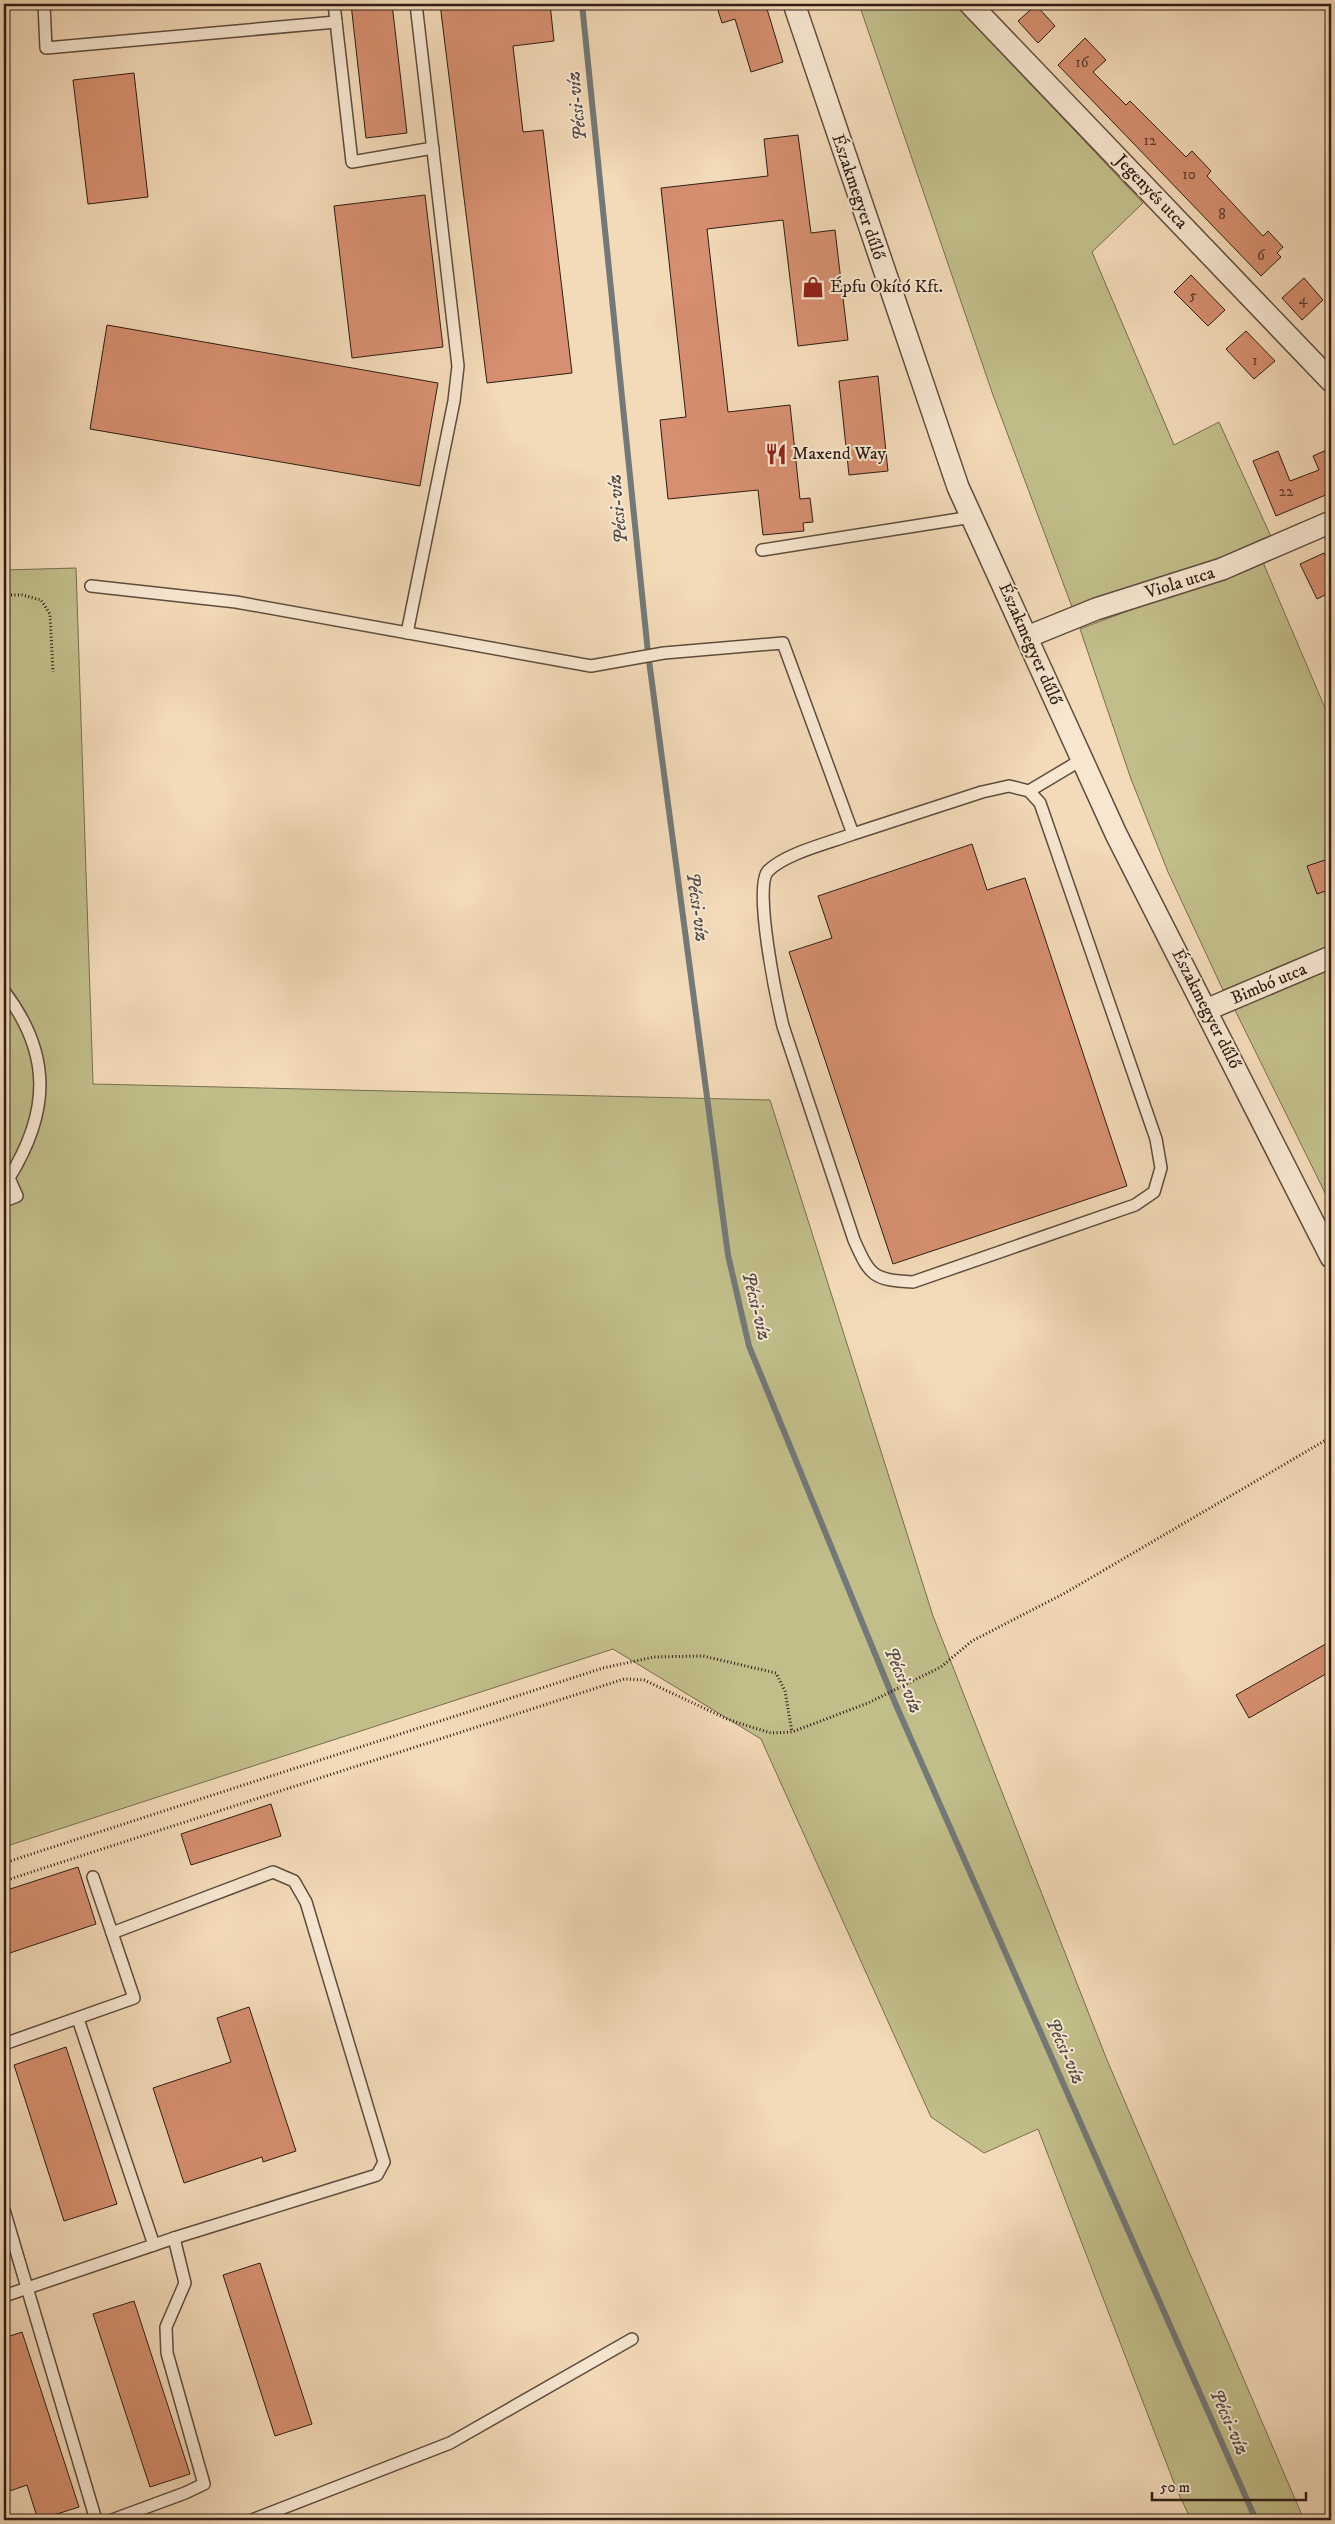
<svg xmlns="http://www.w3.org/2000/svg" width="1335" height="2524" font-family="'IM FELL DW Pica',serif">
  <style>
    .green { fill: #c1be8a; stroke: #786e50 }
    .lines { fill: none; stroke-linecap: round; stroke-linejoin: round }
    .stream { stroke: #737978; stroke-width: 6 }
    .building { fill: #d68f70; stroke: #2e1d15 }
    .lane-casing { stroke: #5f4c3e; stroke-width: 14 }
    .street-casing { stroke: #5f4c3e; stroke-width: 24 }
    .path { stroke: #2e1d15; stroke-width: 3; stroke-dasharray: 1 2.5; stroke-linecap: butt }
    .lane { stroke: #f7e7d1; stroke-width: 11 }
    .street { stroke: #f7e7d1; stroke-width: 21 }
    .labels { text-anchor: middle; dominant-baseline: central; stroke-width: 4; stroke-linejoin: round; paint-order: stroke }
    .number-label { font-size: 15px; fill: #583a2c }
    .street-label { font-size: 18px; fill: #2e1d15; stroke: #f7e7d1 }
    .poi-label { font-size: 18px; fill: #2e1d15; stroke: #f7e7d1; text-anchor: start }
    .water-label { font-size: 19px; font-style: italic; fill: #504b47; stroke: #f7e7d1 }
  </style>
  <rect width="100%" height="100%" fill="#f3dab8"/>
  <filter id="stains"><feTurbulence type="fractalNoise" baseFrequency=".004" numOctaves="4"/><feColorMatrix values="0 0 0 0 .2 0 0 0 0 .09 0 0 0 0 .02 0 0 0 .5 -.17"/></filter>
  <radialGradient id="worn" r=".72"><stop offset=".6" stop-color="#630" stop-opacity="0"/><stop offset="1" stop-color="#630" stop-opacity=".3"/></radialGradient>
  <!-- green -->
  <g class="green">
    <path d="M 859,4 L 955,4 L 1143,203 L 1092,252 L 1174,445 L 1219,422 L 1273,541 L 1224,560 L 1072,607 L 993,395 Z"/>
    <path d="M 1262,560 L 1331,722 L 1331,946 L 1223,990 L 1168,872 L 1131,779 L 1080,629 Z"/>
    <path d="M 76,568 L 93,1084 L 770,1100 L 933,1616 L 1107,2060 L 1304,2520 L 1191,2520 L 1176,2488 L 1038,2129 L 984,2153 L 931,2117 L 761,1739 L 613,1649 L 4,1847 L 4,570 Z"/>
    <path d="M 1331,959 L 1331,1205 L 1233,1006 Z"/>
  </g>
  <g class="lines">
    <!-- stream -->
    <path class="stream" d="M 582,4 L 648,653 L 728,1255 L 749,1346 L 896,1705 L 1256,2520"/>
  </g>
  <!-- building -->
  <g class="building">
    <path d="M 351,4 L 392,4 L 407,133 L 366,138 Z"/>
    <path d="M 440,4 L 550,4 L 554,41 L 513,46 L 523,132 L 543,130 L 572,373 L 487,383 Z"/>
    <path d="M 716,4 L 771,4 L 772,8 L 767,9 L 783,62 L 751,72 L 735,19 L 722,23 Z"/>
    <path d="M 1036,5 L 1055,26 L 1038,43 L 1018,21 Z"/>
    <path d="M 1085,38 L 1106,60 L 1093,72 L 1126,105 L 1130,101 L 1186,157 L 1192,151 L 1211,171 L 1207,176 L 1263,236 L 1268,231 L 1283,247 L 1277,253 L 1281,257 L 1261,276 L 1058,65 Z"/>
    <path d="M 134,73 L 148,197 L 88,204 L 73,80 Z"/>
    <path d="M 798,135 L 811,233 L 835,230 L 848,340 L 798,346 L 783,220 L 707,229 L 728,412 L 790,405 L 800,499 L 810,498 L 813,522 L 803,523 L 804,531 L 763,535 L 758,490 L 668,499 L 660,420 L 686,417 L 661,188 L 768,176 L 764,139 Z"/>
    <path d="M 425,195 L 443,347 L 352,358 L 334,206 Z"/>
    <path d="M 1191,275 L 1225,310 L 1208,326 L 1174,292 Z"/>
    <path d="M 1304,278 L 1323,300 L 1302,320 L 1282,298 Z"/>
    <path d="M 107,325 L 438,383 L 420,486 L 90,429 Z"/>
    <path d="M 1246,331 L 1275,361 L 1254,379 L 1226,349 Z"/>
    <path d="M 878,376 L 888,471 L 849,475 L 839,381 Z"/>
    <path d="M 1331,448 L 1331,499 L 1328,494 L 1276,516 L 1253,461 L 1278,451 L 1290,481 L 1319,470 L 1313,456 Z"/>
    <path d="M 1324,553 L 1331,568 L 1331,592 L 1317,599 L 1300,564 Z"/>
    <path d="M 972,844 L 987,890 L 1025,878 L 1127,1186 L 893,1264 L 789,952 L 832,938 L 818,896 Z"/>
    <path d="M 1331,858 L 1331,889 L 1317,894 L 1307,866 Z"/>
    <path d="M 1331,1641 L 1331,1671 L 1249,1718 L 1236,1695 Z"/>
    <path d="M 271,1804 L 281,1836 L 191,1865 L 181,1834 Z"/>
    <path d="M 78,1867 L 96,1924 L 4,1955 L 4,1891 Z"/>
    <path d="M 249,2007 L 296,2151 L 263,2162 L 262,2157 L 184,2183 L 153,2088 L 231,2062 L 217,2018 Z"/>
    <path d="M 66,2047 L 117,2204 L 64,2221 L 14,2065 Z"/>
    <path d="M 260,2263 L 312,2424 L 275,2436 L 223,2275 Z"/>
    <path d="M 134,2301 L 190,2474 L 150,2487 L 93,2314 Z"/>
    <path d="M 22,2332 L 79,2507 L 38,2520 L 27,2485 L 4,2493 L 4,2431 L 9,2430 L 4,2413 L 4,2338 Z"/>
  </g>
  <g class="lines">
    <!-- lane casing -->
    <g class="lane-casing">
      <g id="lane">
        <path d="M 44,4 L 46,48 L 336,22"/>
        <path d="M 334,4 L 352,162 L 433,148"/>
        <path d="M 762,550 L 972,517"/>
        <path d="M 91,586 L 236,602 L 591,666 L 664,653 L 783,643 L 853,834 C 829,843 786,853 768,871 C 753,887 777,1001 783,1026 L 854,1240 C 870,1276 873,1280 913,1282 L 1135,1205 L 1154,1192 L 1161,1168 L 1156,1139 L 1040,803 L 1029,791 L 1009,786 L 982,792 L 853,834"/>
        <path d="M 407,633 L 454,401 L 458,366 L 416,4"/>
        <path d="M 1029,791 L 1081,760"/>
        <path d="M 4,991 C 52,1054 50,1112 9,1178 L 17,1196 L 4,1201"/>
        <path d="M 112,1933 L 273,1872 L 294,1881 L 306,1902 L 384,2162 L 377,2175 L 174,2238"/>
        <path d="M 78,2019 L 154,2245"/>
        <path d="M 4,2044 L 134,1998 L 93,1877"/>
        <path d="M 4,2210 L 96,2520"/>
        <path d="M 4,2296 L 174,2238 L 185,2283 L 166,2327 L 167,2353 L 204,2484 L 185,2493 L 112,2520"/>
        <path d="M 252,2520 L 450,2443 L 632,2339"/>
      </g>
    </g>
    <!-- street casing -->
    <g class="street-casing">
      <g id="street">
        <path d="M 794,4 L 958,487 L 1116,834 L 1331,1257"/>
        <path d="M 970,4 L 1331,381"/>
        <path d="M 1027,637 L 1096,609 L 1222,569 L 1331,522"/>
        <path d="M 1206,1010 L 1331,957"/>
      </g>
    </g>
    <!-- path -->
    <g class="path">
      <path d="M 4,595 L 22,595 L 41,600 L 50,614 L 53,672"/>
      <path d="M 4,1863 L 603,1668 L 654,1657 L 703,1656 L 776,1673 L 785,1691 L 792,1732"/>
      <path d="M 4,1881 L 624,1679 L 644,1680 L 727,1719 L 748,1726 L 771,1733 L 792,1732 L 868,1703 L 941,1667 L 972,1641 L 1065,1593 L 1331,1437"/>
    </g>
    <!-- lane -->
    <use href="#lane" class="lane"/>
    <!-- street -->
    <use href="#street" class="street"/>
  </g>
  <!-- icons -->
  <defs>
    <g id="shop-bare" transform="scale(1.725)"><path d="M-5-2.5h2.3a2.7 3.5 0 0 1 5.4 0H5L5.5 6h-11ZM-1.5-2.5h3a1.5 2.3 0 0 0-3 0Z" fill="#8f2418" stroke="#f7e7d1" stroke-width="2.5" paint-order="stroke"/></g>
    <g id="restaurant-bare" transform="scale(1.725)"><path d="M-5-6h1v4h1v-4h1v4h1v-4h1v5L-1.5 .5V6h-2V.5L-5-1ZM5-6V6H3V1.5H1.5Q1.5-4 5-6Z" fill="#8f2418" stroke="#f7e7d1" stroke-width="2.5" paint-order="stroke"/></g>
  </defs>
  <g fill-rule="evenodd">
    <use href="#shop-bare" x="813" y="287"/>
    <use href="#restaurant-bare" x="776" y="454"/>
  </g>
  <g class="labels">
    <!-- number labels -->
    <g class="number-label">
      <text x="1082" y="62">16</text>
      <text x="1150" y="140">12</text>
      <text x="1189" y="174">10</text>
      <text x="1222" y="214">8</text>
      <text x="1261" y="255">6</text>
      <text x="1193" y="295">5</text>
      <text x="1303" y="299">4</text>
      <text x="1255" y="360">1</text>
      <text x="1286" y="491">22</text>
    </g>
    <!-- street labels -->
    <g class="street-label">
      <text transform="translate(1151 192) rotate(46)">Jegenyés utca</text>
      <text transform="translate(858 197) rotate(71)">Északmegyer dűlő</text>
      <text transform="translate(1180 583) rotate(-17)">Viola utca</text>
      <text transform="translate(1030 644) rotate(66)">Északmegyer dűlő</text>
      <text transform="translate(1269 984) rotate(-23)">Bimbó utca</text>
      <text transform="translate(1206 1009) rotate(63)">Északmegyer dűlő</text>
    </g>
    <!-- poi labels -->
    <g class="poi-label">
      <text x="830" y="287">Épfu Okító Kft.</text>
      <text x="792" y="454">Maxend Way</text>
    </g>
    <!-- water labels -->
    <g class="water-label">
      <text transform="translate(577 106) rotate(-96)">Pécsi-víz</text>
      <text transform="translate(618 509) rotate(-96)">Pécsi-víz</text>
      <text transform="translate(697 907) rotate(82)">Pécsi-víz</text>
      <text transform="translate(756 1306) rotate(76)">Pécsi-víz</text>
      <text transform="translate(903 1680) rotate(67)">Pécsi-víz</text>
      <text transform="translate(1065 2051) rotate(66)">Pécsi-víz</text>
      <text transform="translate(1229 2422) rotate(66)">Pécsi-víz</text>
    </g>
  </g>
  <!-- margin -->
  <rect width="1335" height="2524" fill="none" stroke="#f3dab8" stroke-width="20"/>
  <rect x="5" y="5" width="1325" height="2514" fill="none" stroke="#2e1d15" stroke-width="2.5"/>
  <rect x="10" y="10" width="1315" height="2504" fill="none" stroke="#2e1d15"/>
  <!-- scale -->
  <path d="M1152 2492v8h154v-8" fill="none" stroke="#2e1d15" stroke-width="2.5"/>
  <text x="1160" y="2492" font-size="15" fill="#2e1d15" stroke="#f7e7d1" stroke-width="4" paint-order="stroke">50 m</text>
  <rect width="100%" height="100%" filter="url(#stains)"/>
  <rect width="100%" height="100%" fill="url(#worn)"/>
</svg>
